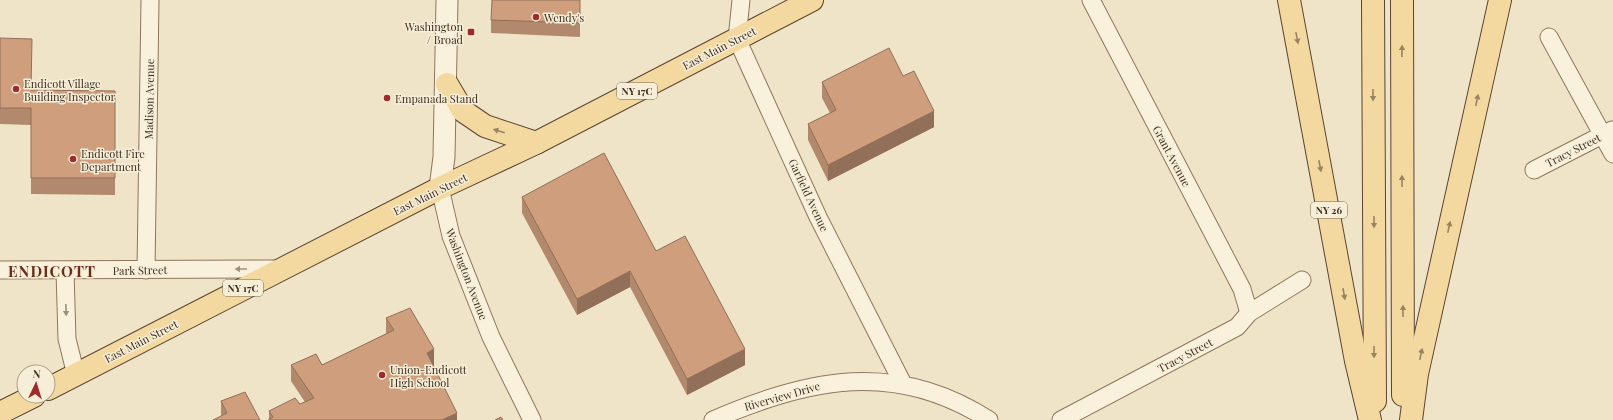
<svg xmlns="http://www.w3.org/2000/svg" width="1613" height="420" font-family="'Playfair Display',serif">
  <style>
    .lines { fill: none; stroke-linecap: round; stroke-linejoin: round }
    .minor-casing { stroke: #8d765c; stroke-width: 19 }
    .tertiary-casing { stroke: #8d765c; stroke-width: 23 }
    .primary-casing { stroke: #5b4430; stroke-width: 24 }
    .minor { stroke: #faf1dc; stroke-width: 17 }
    .tertiary { stroke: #faf1dc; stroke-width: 21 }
    .primary { stroke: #f3d9a0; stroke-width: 22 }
    .wall { fill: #b2896c }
    .shaded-wall { fill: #916f58 }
    .building { fill: #cf9f7d; stroke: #916f58 }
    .oneway { fill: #988460 }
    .oneway2 { fill: #9c907e }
    .poi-dot { fill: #9e2a2b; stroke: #f7eed8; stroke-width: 1.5 }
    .labels { text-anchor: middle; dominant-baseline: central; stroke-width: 3; stroke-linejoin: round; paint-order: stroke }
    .shield { fill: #f7eed8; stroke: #756857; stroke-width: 1 }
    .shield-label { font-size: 10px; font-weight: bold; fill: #3d2e20 }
    .poi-label { font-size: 11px; fill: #3d2e20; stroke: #f7eed8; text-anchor: start }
    .street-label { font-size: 11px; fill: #3d2e20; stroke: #f7eed8 }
    .district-label { font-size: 15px; font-weight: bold; letter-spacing: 1px; fill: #6b2e1e; stroke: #f7eed8 }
  </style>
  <rect width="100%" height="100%" fill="#f0e4c8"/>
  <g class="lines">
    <!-- minor casing -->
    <g class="minor-casing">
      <g id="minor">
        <path d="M 741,0 L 737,39 L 818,217 L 903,384"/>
        <path d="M 1091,0 L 1242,289 L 1249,313"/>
        <path d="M 1549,37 L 1613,154"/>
        <path d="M 1534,170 L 1612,130"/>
        <path d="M 440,188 L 451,236 L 491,337 L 532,420"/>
        <path d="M 0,270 L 280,269"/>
        <path d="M 146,270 L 150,0"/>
        <path d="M 65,271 L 67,339 L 76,375"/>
        <path d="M 713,420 C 809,378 896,360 989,420"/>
        <path d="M 1061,420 L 1237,327 L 1249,313 L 1302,280"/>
      </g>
    </g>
    <!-- tertiary casing -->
    <g class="tertiary-casing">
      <path id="tertiary" d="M 440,188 L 444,157 L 447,0"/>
    </g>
    <!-- primary casing -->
    <g class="primary-casing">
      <g id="primary">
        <path d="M 1289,0 L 1356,361 L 1370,420"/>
        <path d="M 1373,0 L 1375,401"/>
        <path d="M 1402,0 L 1403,395"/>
        <path d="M 447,84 L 463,111 L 485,126 L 536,143"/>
        <path d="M 48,389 L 440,188 L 536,143 L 812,0"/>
        <path d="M 0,413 L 34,396"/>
        <path d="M 1411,420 L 1417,374 L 1500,0"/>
      </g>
    </g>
    <!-- minor -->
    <use href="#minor" class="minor"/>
    <!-- tertiary -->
    <use href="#tertiary" class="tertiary"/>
    <!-- primary -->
    <use href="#primary" class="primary"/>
  </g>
  <!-- wall -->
  <g class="wall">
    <path d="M 580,0 L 580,37 L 491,33 L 491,20 Z"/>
    <path d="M 0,38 L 31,90 L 115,91 L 115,195 L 31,194 L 31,125 L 0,124 Z"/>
    <path d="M 903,76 L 934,127 L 828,181 L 808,140 L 808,124 L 830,113 L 822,98 L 822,82 Z"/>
    <path d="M 522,197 L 656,251 L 745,365 L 687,395 L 630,287 L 577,315 L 522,213 Z"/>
    <path d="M 386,318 L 434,365 L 433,366 L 457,420 L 269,420 L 269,411 L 300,404 L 305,402 L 291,381 L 291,365 L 322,365 L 386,334 Z"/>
    <path d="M 221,401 L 260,420 L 221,416 Z"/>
  </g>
  <!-- shaded-wall -->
  <g class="shaded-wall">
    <path d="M 934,111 L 934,127 L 828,181 L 828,165 Z"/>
    <path d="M 630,271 L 630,287 L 577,315 L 577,299 Z"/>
    <path d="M 434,349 L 434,365 L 427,370 L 427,353 Z"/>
    <path d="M 745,349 L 745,365 L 687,395 L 687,379 Z"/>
    <path d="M 457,413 L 457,420 L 442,420 Z"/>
  </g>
  <!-- building -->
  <g class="building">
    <path d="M 492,0 L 580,0 L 580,23 L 491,20 Z"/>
    <path d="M 0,38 L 32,39 L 31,90 L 115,91 L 115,178 L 31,178 L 31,108 L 0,108 Z"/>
    <path d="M 889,48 L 903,76 L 914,71 L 934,111 L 828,165 L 808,124 L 836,110 L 822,82 Z"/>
    <path d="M 604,153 L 656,251 L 685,236 L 745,349 L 687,379 L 630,271 L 577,299 L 522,197 Z"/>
    <path d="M 410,308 L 434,349 L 427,353 L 457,413 L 442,420 L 268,420 L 273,417 L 269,411 L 295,398 L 300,404 L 314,398 L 291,365 L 316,354 L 322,365 L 394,330 L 386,318 Z"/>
    <path d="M 245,392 L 260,420 L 213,420 L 227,413 L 221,401 Z"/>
    <path d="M 501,417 L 503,420 L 495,420 Z"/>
  </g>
  <!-- one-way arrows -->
  <defs><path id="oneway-solid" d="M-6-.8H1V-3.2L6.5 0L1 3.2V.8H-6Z"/></defs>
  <g class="oneway">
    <use href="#oneway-solid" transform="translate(1297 38) rotate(79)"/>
    <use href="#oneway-solid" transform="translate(1402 51) rotate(-89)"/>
    <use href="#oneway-solid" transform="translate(1373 95) rotate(90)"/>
    <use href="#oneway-solid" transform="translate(1477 100) rotate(-78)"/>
    <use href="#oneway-solid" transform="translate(499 131) rotate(-162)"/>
    <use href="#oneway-solid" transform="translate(1320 166) rotate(79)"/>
    <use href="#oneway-solid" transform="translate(1402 181) rotate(-90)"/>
    <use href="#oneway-solid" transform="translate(1374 222) rotate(90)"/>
    <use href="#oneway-solid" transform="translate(1449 227) rotate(-78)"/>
    <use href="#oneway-solid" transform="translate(1344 294) rotate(80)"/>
    <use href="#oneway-solid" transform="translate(1403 311) rotate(-90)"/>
    <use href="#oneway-solid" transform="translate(1374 352) rotate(90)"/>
    <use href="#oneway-solid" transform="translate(1421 354) rotate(-78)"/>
  </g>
  <g class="oneway2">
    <use href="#oneway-solid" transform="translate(241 269) rotate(180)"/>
    <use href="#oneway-solid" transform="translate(66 310) rotate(88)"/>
  </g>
  <!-- markers -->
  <g class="poi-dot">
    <circle cx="536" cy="17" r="4"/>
    <rect x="467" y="28" width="8" height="8" rx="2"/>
    <circle cx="16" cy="89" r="4"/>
    <circle cx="387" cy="98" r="4"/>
    <circle cx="73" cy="159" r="4"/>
    <circle cx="382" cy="375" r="4"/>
  </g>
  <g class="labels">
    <!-- shield labels -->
    <g class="shield">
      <rect x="617" y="83" width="40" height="16" rx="3"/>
      <rect x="1311" y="202" width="36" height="16" rx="3"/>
      <rect x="223" y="280" width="40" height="16" rx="3"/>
    </g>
    <g class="shield-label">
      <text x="637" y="91">NY 17C</text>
      <text x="1329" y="210">NY 26</text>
      <text x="243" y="288">NY 17C</text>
    </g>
    <!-- poi labels -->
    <g class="poi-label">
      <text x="544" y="17">Wendy's</text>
      <text x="463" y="26" text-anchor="end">Washington<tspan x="463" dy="13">/ Broad</tspan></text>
      <text x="24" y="83">Endicott Village<tspan x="24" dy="13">Building Inspector</tspan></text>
      <text x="395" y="98">Empanada Stand</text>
      <text x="81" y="153">Endicott Fire<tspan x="81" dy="13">Department</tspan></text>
      <text x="390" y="369">Union-Endicott<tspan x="390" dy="13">High School</tspan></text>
    </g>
    <!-- street labels -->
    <g class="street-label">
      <text transform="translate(719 48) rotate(-27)">East Main Street</text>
      <text transform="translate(149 99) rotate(-89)">Madison Avenue</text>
      <text transform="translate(1573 150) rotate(-27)">Tracy Street</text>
      <text transform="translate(1172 156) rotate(62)">Grant Avenue</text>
      <text transform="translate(430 194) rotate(-26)">East Main Street</text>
      <text transform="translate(809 195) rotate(65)">Garfield Avenue</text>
      <text transform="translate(140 270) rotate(-1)">Park Street</text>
      <text transform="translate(467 274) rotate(69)">Washington Avenue</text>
      <text transform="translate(141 341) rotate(-27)">East Main Street</text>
      <text transform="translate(1185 355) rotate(-28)">Tracy Street</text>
      <text transform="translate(782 396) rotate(-16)">Riverview Drive</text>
    </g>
    <!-- district labels -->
    <g class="district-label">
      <text x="52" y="271">ENDICOTT</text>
    </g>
  </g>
  <!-- north arrow -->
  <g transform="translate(36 384) rotate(4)"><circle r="19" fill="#f7eed8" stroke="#ada18e"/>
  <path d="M0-3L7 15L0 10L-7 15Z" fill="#9e2a2b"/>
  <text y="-6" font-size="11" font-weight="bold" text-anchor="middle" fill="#3d2e20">N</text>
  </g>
</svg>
